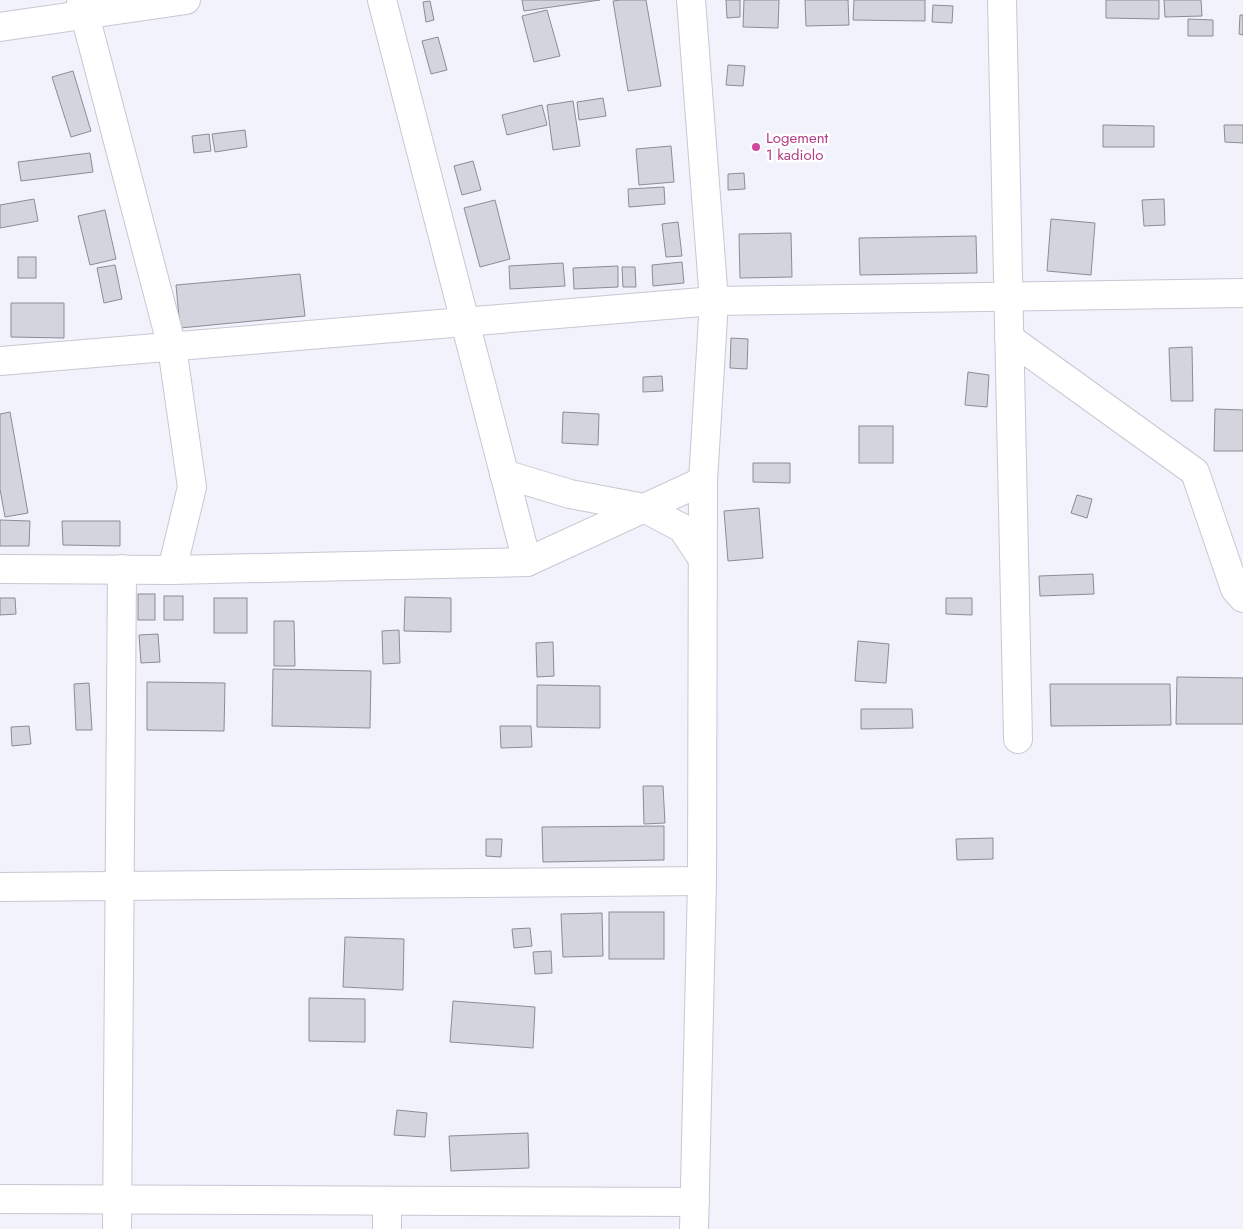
<svg xmlns="http://www.w3.org/2000/svg" width="1243" height="1229" font-family="Jost,sans-serif">
  <style>
    .building { fill: #d3d4de; stroke: #8b8d95 }
    .lines { fill: none; stroke-linecap: round; stroke-linejoin: round }
    .street-casing { stroke: #c7c8d2; stroke-width: 30 }
    .street { stroke: #fff; stroke-width: 28 }
    .hotel-dot { fill: #d1479c; stroke: #fff; stroke-width: 2 }
    .labels { text-anchor: middle; dominant-baseline: central; stroke-width: 5; stroke-linejoin: round; paint-order: stroke }
    .hotel-label { font-size: 15px; fill: #b23c85; stroke: #fff; text-anchor: start }
  </style>
  <rect width="100%" height="100%" fill="#f1f2fc"/>
  <!-- building -->
  <g class="building">
    <path d="M 522,0 L 600,0 L 524,11 Z"/>
    <path d="M 621,0 L 646,0 L 661,86 L 628,91 L 613,1 Z"/>
    <path d="M 726,0 L 740,0 L 740,17 L 727,18 Z"/>
    <path d="M 744,0 L 779,0 L 778,28 L 743,27 Z"/>
    <path d="M 805,0 L 848,0 L 849,25 L 806,26 Z"/>
    <path d="M 854,0 L 925,0 L 925,21 L 853,20 Z"/>
    <path d="M 1106,0 L 1159,0 L 1159,19 L 1106,18 Z"/>
    <path d="M 1164,0 L 1201,0 L 1202,16 L 1165,17 Z"/>
    <path d="M 430,1 L 434,20 L 426,22 L 423,2 Z"/>
    <path d="M 933,5 L 953,6 L 952,23 L 932,22 Z"/>
    <path d="M 547,10 L 560,56 L 534,62 L 522,16 Z"/>
    <path d="M 1240,15 L 1243,15 L 1243,35 L 1239,34 Z"/>
    <path d="M 1188,19 L 1213,20 L 1213,36 L 1188,36 Z"/>
    <path d="M 438,37 L 447,70 L 431,74 L 422,41 Z"/>
    <path d="M 728,65 L 745,66 L 743,86 L 726,85 Z"/>
    <path d="M 73,71 L 91,131 L 71,137 L 52,77 Z"/>
    <path d="M 603,98 L 606,116 L 579,120 L 577,102 Z"/>
    <path d="M 573,101 L 580,146 L 553,150 L 547,105 Z"/>
    <path d="M 542,105 L 547,125 L 507,135 L 502,115 Z"/>
    <path d="M 1103,125 L 1154,126 L 1154,147 L 1103,147 Z"/>
    <path d="M 1224,125 L 1243,125 L 1243,143 L 1225,142 Z"/>
    <path d="M 245,130 L 247,147 L 215,152 L 212,134 Z"/>
    <path d="M 209,134 L 211,151 L 194,153 L 192,136 Z"/>
    <path d="M 671,146 L 674,182 L 639,185 L 636,149 Z"/>
    <path d="M 90,153 L 93,172 L 21,181 L 18,162 Z"/>
    <path d="M 473,161 L 481,190 L 462,195 L 454,166 Z"/>
    <path d="M 744,173 L 745,189 L 728,190 L 728,174 Z"/>
    <path d="M 664,187 L 665,204 L 629,207 L 628,189 Z"/>
    <path d="M 34,199 L 38,221 L 0,228 L 0,205 Z"/>
    <path d="M 1164,199 L 1165,225 L 1144,226 L 1142,200 Z"/>
    <path d="M 495,200 L 510,259 L 480,267 L 464,208 Z"/>
    <path d="M 105,210 L 116,259 L 90,265 L 78,216 Z"/>
    <path d="M 1051,219 L 1095,223 L 1091,275 L 1047,271 Z"/>
    <path d="M 678,222 L 682,256 L 666,257 L 662,224 Z"/>
    <path d="M 791,233 L 792,277 L 740,278 L 739,234 Z"/>
    <path d="M 976,236 L 977,273 L 860,275 L 859,238 Z"/>
    <rect x="18" y="257" width="18" height="21"/>
    <path d="M 682,262 L 684,283 L 653,286 L 652,265 Z"/>
    <path d="M 563,263 L 565,286 L 510,289 L 509,266 Z"/>
    <path d="M 115,265 L 122,299 L 104,303 L 97,268 Z"/>
    <path d="M 618,266 L 618,287 L 574,289 L 573,268 Z"/>
    <path d="M 622,267 L 635,267 L 636,287 L 623,287 Z"/>
    <path d="M 300,274 L 305,316 L 180,328 L 176,285 Z"/>
    <path d="M 11,303 L 64,303 L 64,338 L 11,337 Z"/>
    <path d="M 731,338 L 748,339 L 747,369 L 730,368 Z"/>
    <path d="M 1192,347 L 1193,401 L 1171,401 L 1169,348 Z"/>
    <path d="M 968,372 L 989,375 L 987,407 L 965,405 Z"/>
    <path d="M 662,376 L 663,391 L 643,392 L 643,377 Z"/>
    <path d="M 1215,409 L 1243,410 L 1243,451 L 1214,451 Z"/>
    <path d="M 10,412 L 28,513 L 5,517 L 0,489 L 0,414 Z"/>
    <path d="M 563,412 L 599,414 L 598,445 L 562,443 Z"/>
    <rect x="859" y="426" width="34" height="37"/>
    <path d="M 753,463 L 790,463 L 790,483 L 753,482 Z"/>
    <path d="M 1077,495 L 1092,499 L 1087,518 L 1071,513 Z"/>
    <path d="M 759,508 L 763,558 L 728,561 L 724,511 Z"/>
    <path d="M 0,520 L 30,521 L 29,546 L 0,546 Z"/>
    <path d="M 62,521 L 120,521 L 120,546 L 63,545 Z"/>
    <path d="M 1093,574 L 1094,594 L 1040,596 L 1039,576 Z"/>
    <rect x="138" y="594" width="17" height="26"/>
    <rect x="164" y="596" width="19" height="24"/>
    <path d="M 405,597 L 451,598 L 451,632 L 404,631 Z"/>
    <path d="M 0,598 L 15,598 L 16,614 L 0,615 Z"/>
    <rect x="214" y="598" width="33" height="35"/>
    <path d="M 946,598 L 972,598 L 972,615 L 946,614 Z"/>
    <path d="M 274,621 L 294,621 L 295,666 L 274,666 Z"/>
    <path d="M 399,630 L 400,663 L 383,664 L 382,631 Z"/>
    <path d="M 158,634 L 160,662 L 141,663 L 139,635 Z"/>
    <path d="M 858,641 L 889,644 L 886,683 L 855,681 Z"/>
    <path d="M 553,642 L 554,676 L 537,677 L 536,643 Z"/>
    <path d="M 273,669 L 371,671 L 370,728 L 272,726 Z"/>
    <path d="M 1177,677 L 1243,678 L 1243,724 L 1176,724 Z"/>
    <path d="M 147,682 L 225,683 L 224,731 L 147,730 Z"/>
    <path d="M 89,683 L 92,730 L 76,730 L 74,684 Z"/>
    <path d="M 1050,684 L 1170,684 L 1171,725 L 1051,726 Z"/>
    <path d="M 537,685 L 600,686 L 600,728 L 537,727 Z"/>
    <path d="M 861,709 L 912,709 L 913,728 L 861,729 Z"/>
    <path d="M 29,726 L 31,744 L 12,746 L 11,727 Z"/>
    <path d="M 500,726 L 531,726 L 532,747 L 501,748 Z"/>
    <path d="M 643,786 L 663,786 L 665,823 L 644,824 Z"/>
    <path d="M 664,826 L 664,860 L 543,862 L 542,827 Z"/>
    <path d="M 993,838 L 993,859 L 957,860 L 956,839 Z"/>
    <path d="M 486,839 L 502,839 L 501,857 L 486,856 Z"/>
    <rect x="609" y="912" width="55" height="47"/>
    <path d="M 602,913 L 603,956 L 563,957 L 561,914 Z"/>
    <path d="M 530,928 L 532,946 L 514,948 L 512,929 Z"/>
    <path d="M 345,937 L 404,939 L 403,990 L 343,987 Z"/>
    <path d="M 551,951 L 552,973 L 535,974 L 533,952 Z"/>
    <path d="M 309,998 L 365,999 L 365,1042 L 309,1041 Z"/>
    <path d="M 453,1001 L 535,1007 L 533,1048 L 450,1042 Z"/>
    <path d="M 397,1110 L 427,1113 L 425,1137 L 394,1135 Z"/>
    <path d="M 528,1133 L 529,1168 L 451,1171 L 449,1136 Z"/>
  </g>
  <g class="lines">
    <!-- street casing -->
    <g class="street-casing">
      <g id="street">
        <path d="M 81,0 L 172,347 L 192,487 L 172,570"/>
        <path d="M 382,0 L 527,562"/>
        <path d="M 691,0 L 714,301 L 703,481 L 702,881 L 694,1229"/>
        <path d="M 1002,0 L 1018,739"/>
        <path d="M 0,27 L 186,0"/>
        <path d="M 1009,338 L 1195,472 L 1235,589 L 1243,598"/>
        <path d="M 0,361 L 714,301 L 1243,293"/>
        <path d="M 504,474 L 570,494 L 644,508 L 682,528 L 702,558"/>
        <path d="M 0,569 L 172,570 L 527,562 L 703,481"/>
        <path d="M 0,887 L 702,881"/>
        <path d="M 0,1199 L 695,1202"/>
        <path d="M 117,1229 L 122,569"/>
        <path d="M 387,1229 L 387,1201"/>
      </g>
    </g>
    <!-- street -->
    <use href="#street" class="street"/>
  </g>
  <!-- markers -->
  <circle class="hotel-dot" cx="756" cy="147" r="5"/>
  <g class="labels">
    <!-- hotel labels -->
    <g class="hotel-label">
      <text x="766" y="138">Logement<tspan x="766" dy="17">1 kadiolo</tspan></text>
    </g>
  </g>
</svg>
